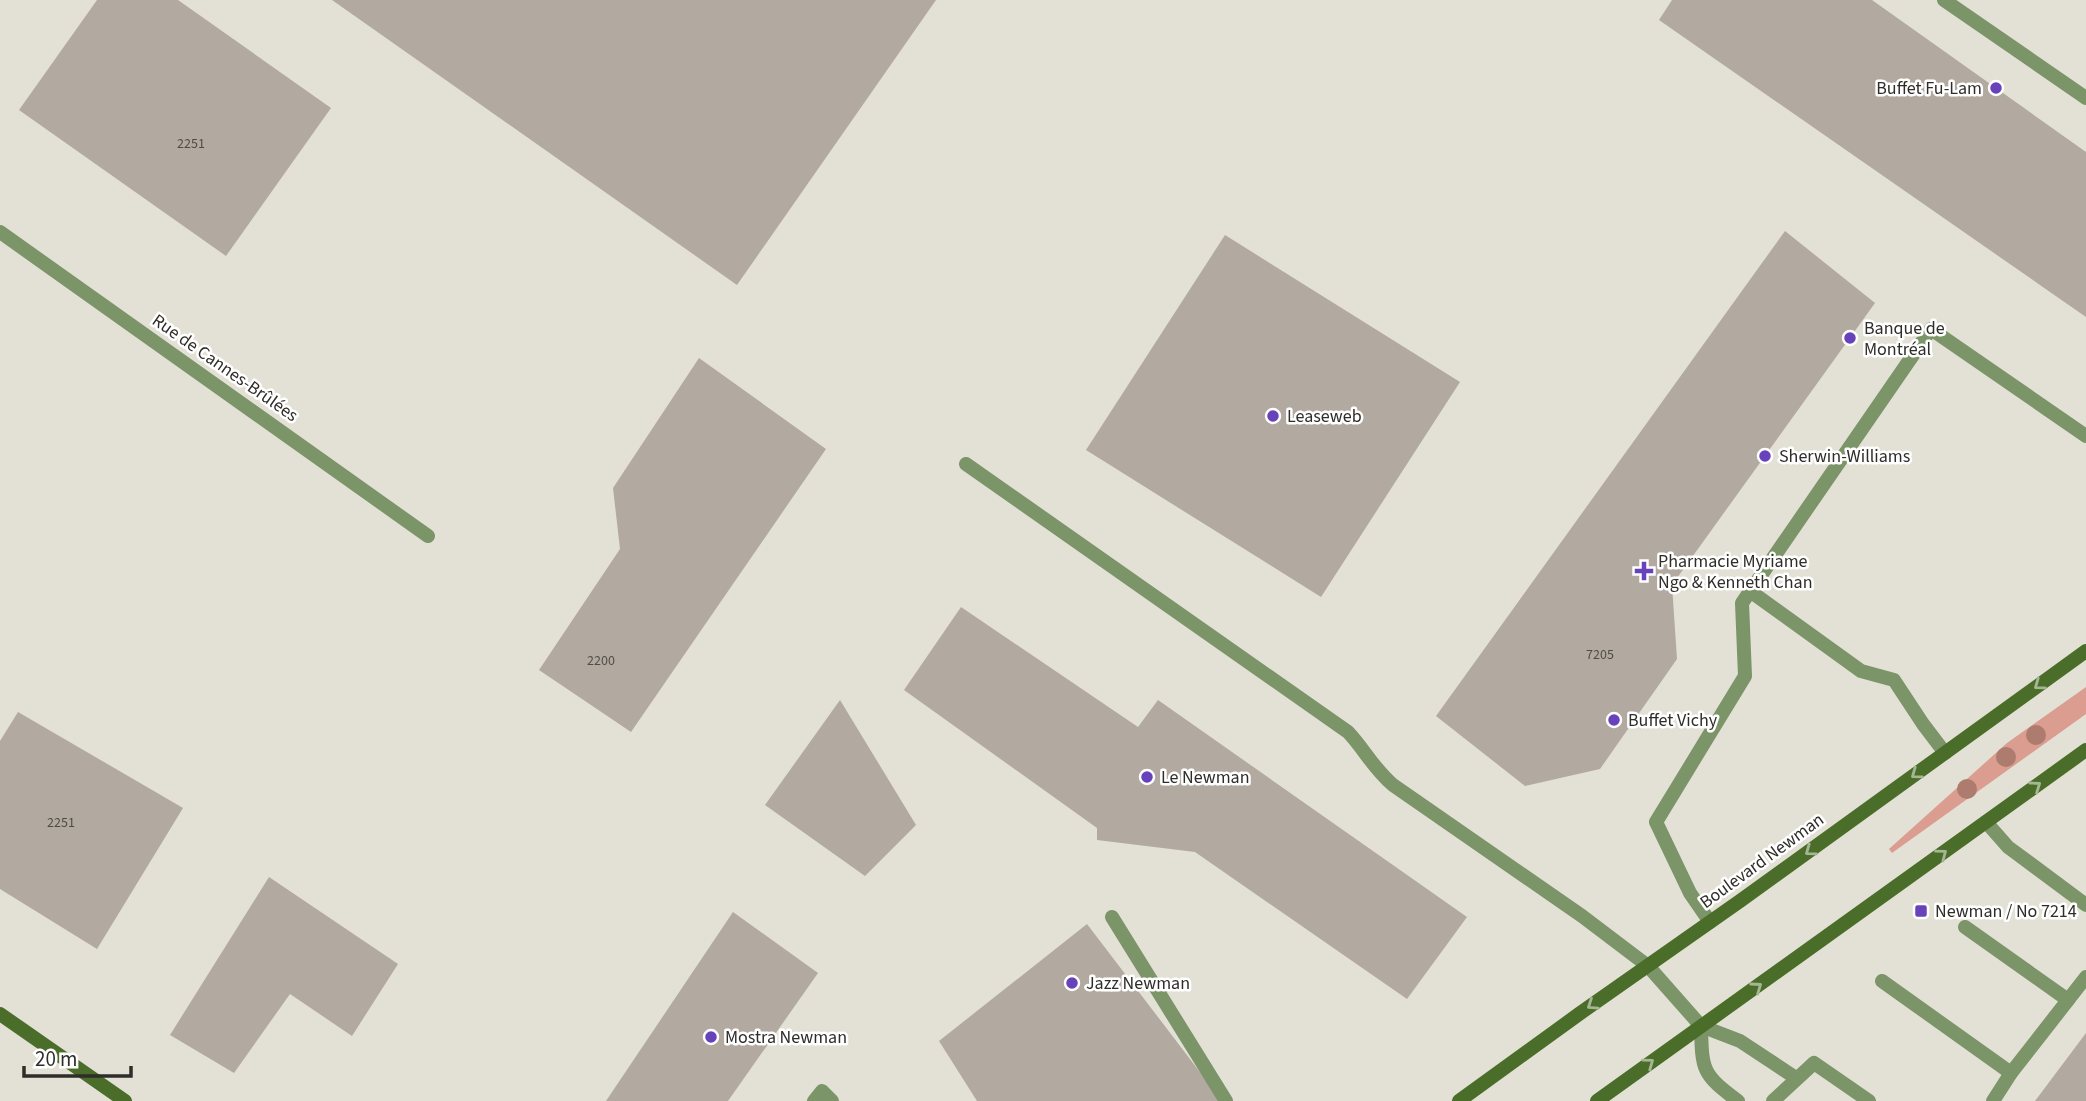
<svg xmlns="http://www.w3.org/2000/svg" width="2086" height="1101" font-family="'Source Sans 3',sans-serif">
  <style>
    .green { fill: #da9d90 }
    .building { fill: #b2a9a1 }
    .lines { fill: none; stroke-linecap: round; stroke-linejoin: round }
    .lane { stroke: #7b9468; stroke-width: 14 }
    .street { stroke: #7b9468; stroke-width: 14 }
    .secondary { stroke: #4b6d2a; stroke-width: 14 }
    .tree { fill: #ad7c6f }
    .oneway { stroke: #a5b694 }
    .poi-dot { fill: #6842ba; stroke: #fff; stroke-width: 2.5 }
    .labels { text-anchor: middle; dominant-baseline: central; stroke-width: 5; stroke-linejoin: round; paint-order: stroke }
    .number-label { font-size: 14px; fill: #4f4c47 }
    .poi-label { font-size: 18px; fill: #2e2d29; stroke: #fff; text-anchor: start }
    .street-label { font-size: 18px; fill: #2e2d29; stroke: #fff }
  </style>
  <rect width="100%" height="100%" fill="#e3e1d6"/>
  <!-- green -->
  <path class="green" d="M 2086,687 L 2086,714 L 1892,853 L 1889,849 L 2007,743 Z"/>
  <!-- building -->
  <g class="building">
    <path d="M 97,0 L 178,0 L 331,108 L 226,256 L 19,110 Z"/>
    <path d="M 332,0 L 936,0 L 737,285 Z"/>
    <path d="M 1672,0 L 1872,0 L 2086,152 L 2086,317 L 1659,20 Z"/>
    <path d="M 1785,231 L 1875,303 L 1672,585 L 1677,659 L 1600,769 L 1525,786 L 1436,716 Z"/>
    <path d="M 1225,235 L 1460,382 L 1321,597 L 1086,450 Z"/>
    <path d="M 699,358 L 826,449 L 631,732 L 539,670 L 620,549 L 613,488 Z"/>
    <path d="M 961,607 L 1138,727 L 1158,700 L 1467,917 L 1407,999 L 1195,852 L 1097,840 L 1097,828 L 904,690 Z"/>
    <path d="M 840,700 L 916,825 L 865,876 L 765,805 Z"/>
    <path d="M 18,712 L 183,808 L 97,949 L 0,889 L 0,741 Z"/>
    <path d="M 269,877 L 398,964 L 352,1036 L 290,994 L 234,1073 L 170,1035 Z"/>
    <path d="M 733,912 L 818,973 L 728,1101 L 606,1101 Z"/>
    <path d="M 1087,924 L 1222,1101 L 977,1101 L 939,1041 Z"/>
    <path d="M 2086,1033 L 2086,1101 L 2035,1101 Z"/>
  </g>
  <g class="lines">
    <!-- lane -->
    <g class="lane">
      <path d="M 1944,0 L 2086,98"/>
      <path d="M 966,464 L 1348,732 C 1365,750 1373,768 1393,785 L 1582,916 L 1648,966 L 1701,1026 L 1740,1041 L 1796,1078"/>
      <path d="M 1750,591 L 1861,671 L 1894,680 L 1923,724 L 1945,753"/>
      <path d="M 1986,822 L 2008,847 L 2086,905"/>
      <path d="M 1112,917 L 1226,1101"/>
      <path d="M 1710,922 L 1690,893 L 1656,822 L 1745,676 L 1742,603 L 1931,329 L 2086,436"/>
      <path d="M 1965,927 L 2068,1000"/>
      <path d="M 1882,981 L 2011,1073"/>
      <path d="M 1701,1026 C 1702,1071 1702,1074 1738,1101"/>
      <path d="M 814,1101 L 822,1091 L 832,1101"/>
      <path d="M 1773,1101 L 1814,1063 L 1869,1101"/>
      <path d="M 1993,1101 L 2011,1073 L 2086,977"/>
    </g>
    <!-- street -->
    <path class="street" d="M 0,232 L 428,536"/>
    <!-- secondary -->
    <g class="secondary">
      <path d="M 0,1014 L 125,1101"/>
      <path d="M 1459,1101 L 1579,1014 L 1740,901 L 2086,651"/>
      <path d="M 1597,1101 L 2086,750"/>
    </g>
  </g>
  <!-- trees -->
  <g class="tree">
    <circle cx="2036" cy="735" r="10"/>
    <circle cx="2006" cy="757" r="10"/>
    <circle cx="1967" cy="789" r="10"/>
  </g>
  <!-- one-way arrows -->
  <defs><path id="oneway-chevron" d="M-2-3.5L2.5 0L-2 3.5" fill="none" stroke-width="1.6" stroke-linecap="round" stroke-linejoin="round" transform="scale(1.75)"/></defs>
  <g class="oneway">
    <use href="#oneway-chevron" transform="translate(2039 685) rotate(144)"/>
    <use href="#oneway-chevron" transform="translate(1916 774) rotate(144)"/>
    <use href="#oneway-chevron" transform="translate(2036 786) rotate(-35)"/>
    <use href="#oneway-chevron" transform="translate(1810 851) rotate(144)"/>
    <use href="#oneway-chevron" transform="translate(1942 854) rotate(-37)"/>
    <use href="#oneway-chevron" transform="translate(1757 987) rotate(-35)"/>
    <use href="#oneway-chevron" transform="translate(1592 1005) rotate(146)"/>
    <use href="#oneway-chevron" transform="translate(1649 1063) rotate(-36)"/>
  </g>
  <!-- markers -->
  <g class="poi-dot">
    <circle cx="1996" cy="88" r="7"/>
    <circle cx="1850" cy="338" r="7"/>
    <circle cx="1273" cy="416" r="7"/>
    <circle cx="1765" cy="456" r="7"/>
    <path d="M1640.5 560.5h7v7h7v7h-7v7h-7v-7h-7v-7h7z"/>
    <circle cx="1614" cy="720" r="7"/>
    <circle cx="1147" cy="777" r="7"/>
    <rect x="1914" y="904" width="14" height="14" rx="3.5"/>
    <circle cx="1072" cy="983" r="7"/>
    <circle cx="711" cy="1037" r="7"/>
  </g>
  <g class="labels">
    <!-- number labels -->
    <g class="number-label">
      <text x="191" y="144">2251</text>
      <text x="1600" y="655">7205</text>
      <text x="601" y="661">2200</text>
      <text x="61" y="823">2251</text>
    </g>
    <!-- poi labels -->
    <g class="poi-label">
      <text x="1982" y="88" text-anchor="end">Buffet Fu-Lam</text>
      <text x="1864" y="328">Banque de<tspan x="1864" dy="21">Montréal</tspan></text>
      <text x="1287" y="416">Leaseweb</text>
      <text x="1779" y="456">Sherwin-Williams</text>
      <text x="1658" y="561">Pharmacie Myriame<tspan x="1658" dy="21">Ngo &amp; Kenneth Chan</tspan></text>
      <text x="1628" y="720">Buffet Vichy</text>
      <text x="1161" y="777">Le Newman</text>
      <text x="1935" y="911">Newman / No 7214</text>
      <text x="1086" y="983">Jazz Newman</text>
      <text x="725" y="1037">Mostra Newman</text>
    </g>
    <!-- street labels -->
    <g class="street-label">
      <text transform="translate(225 368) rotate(35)">Rue de Cannes-Brûlées</text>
      <text transform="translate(1762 861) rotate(-36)">Boulevard Newman</text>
    </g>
  </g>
  <!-- scale -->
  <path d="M24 1066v10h107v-10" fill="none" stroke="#2e2d29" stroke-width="3.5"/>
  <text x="35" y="1066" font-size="21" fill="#2e2d29" stroke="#ffffff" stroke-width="5" paint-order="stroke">20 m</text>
</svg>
